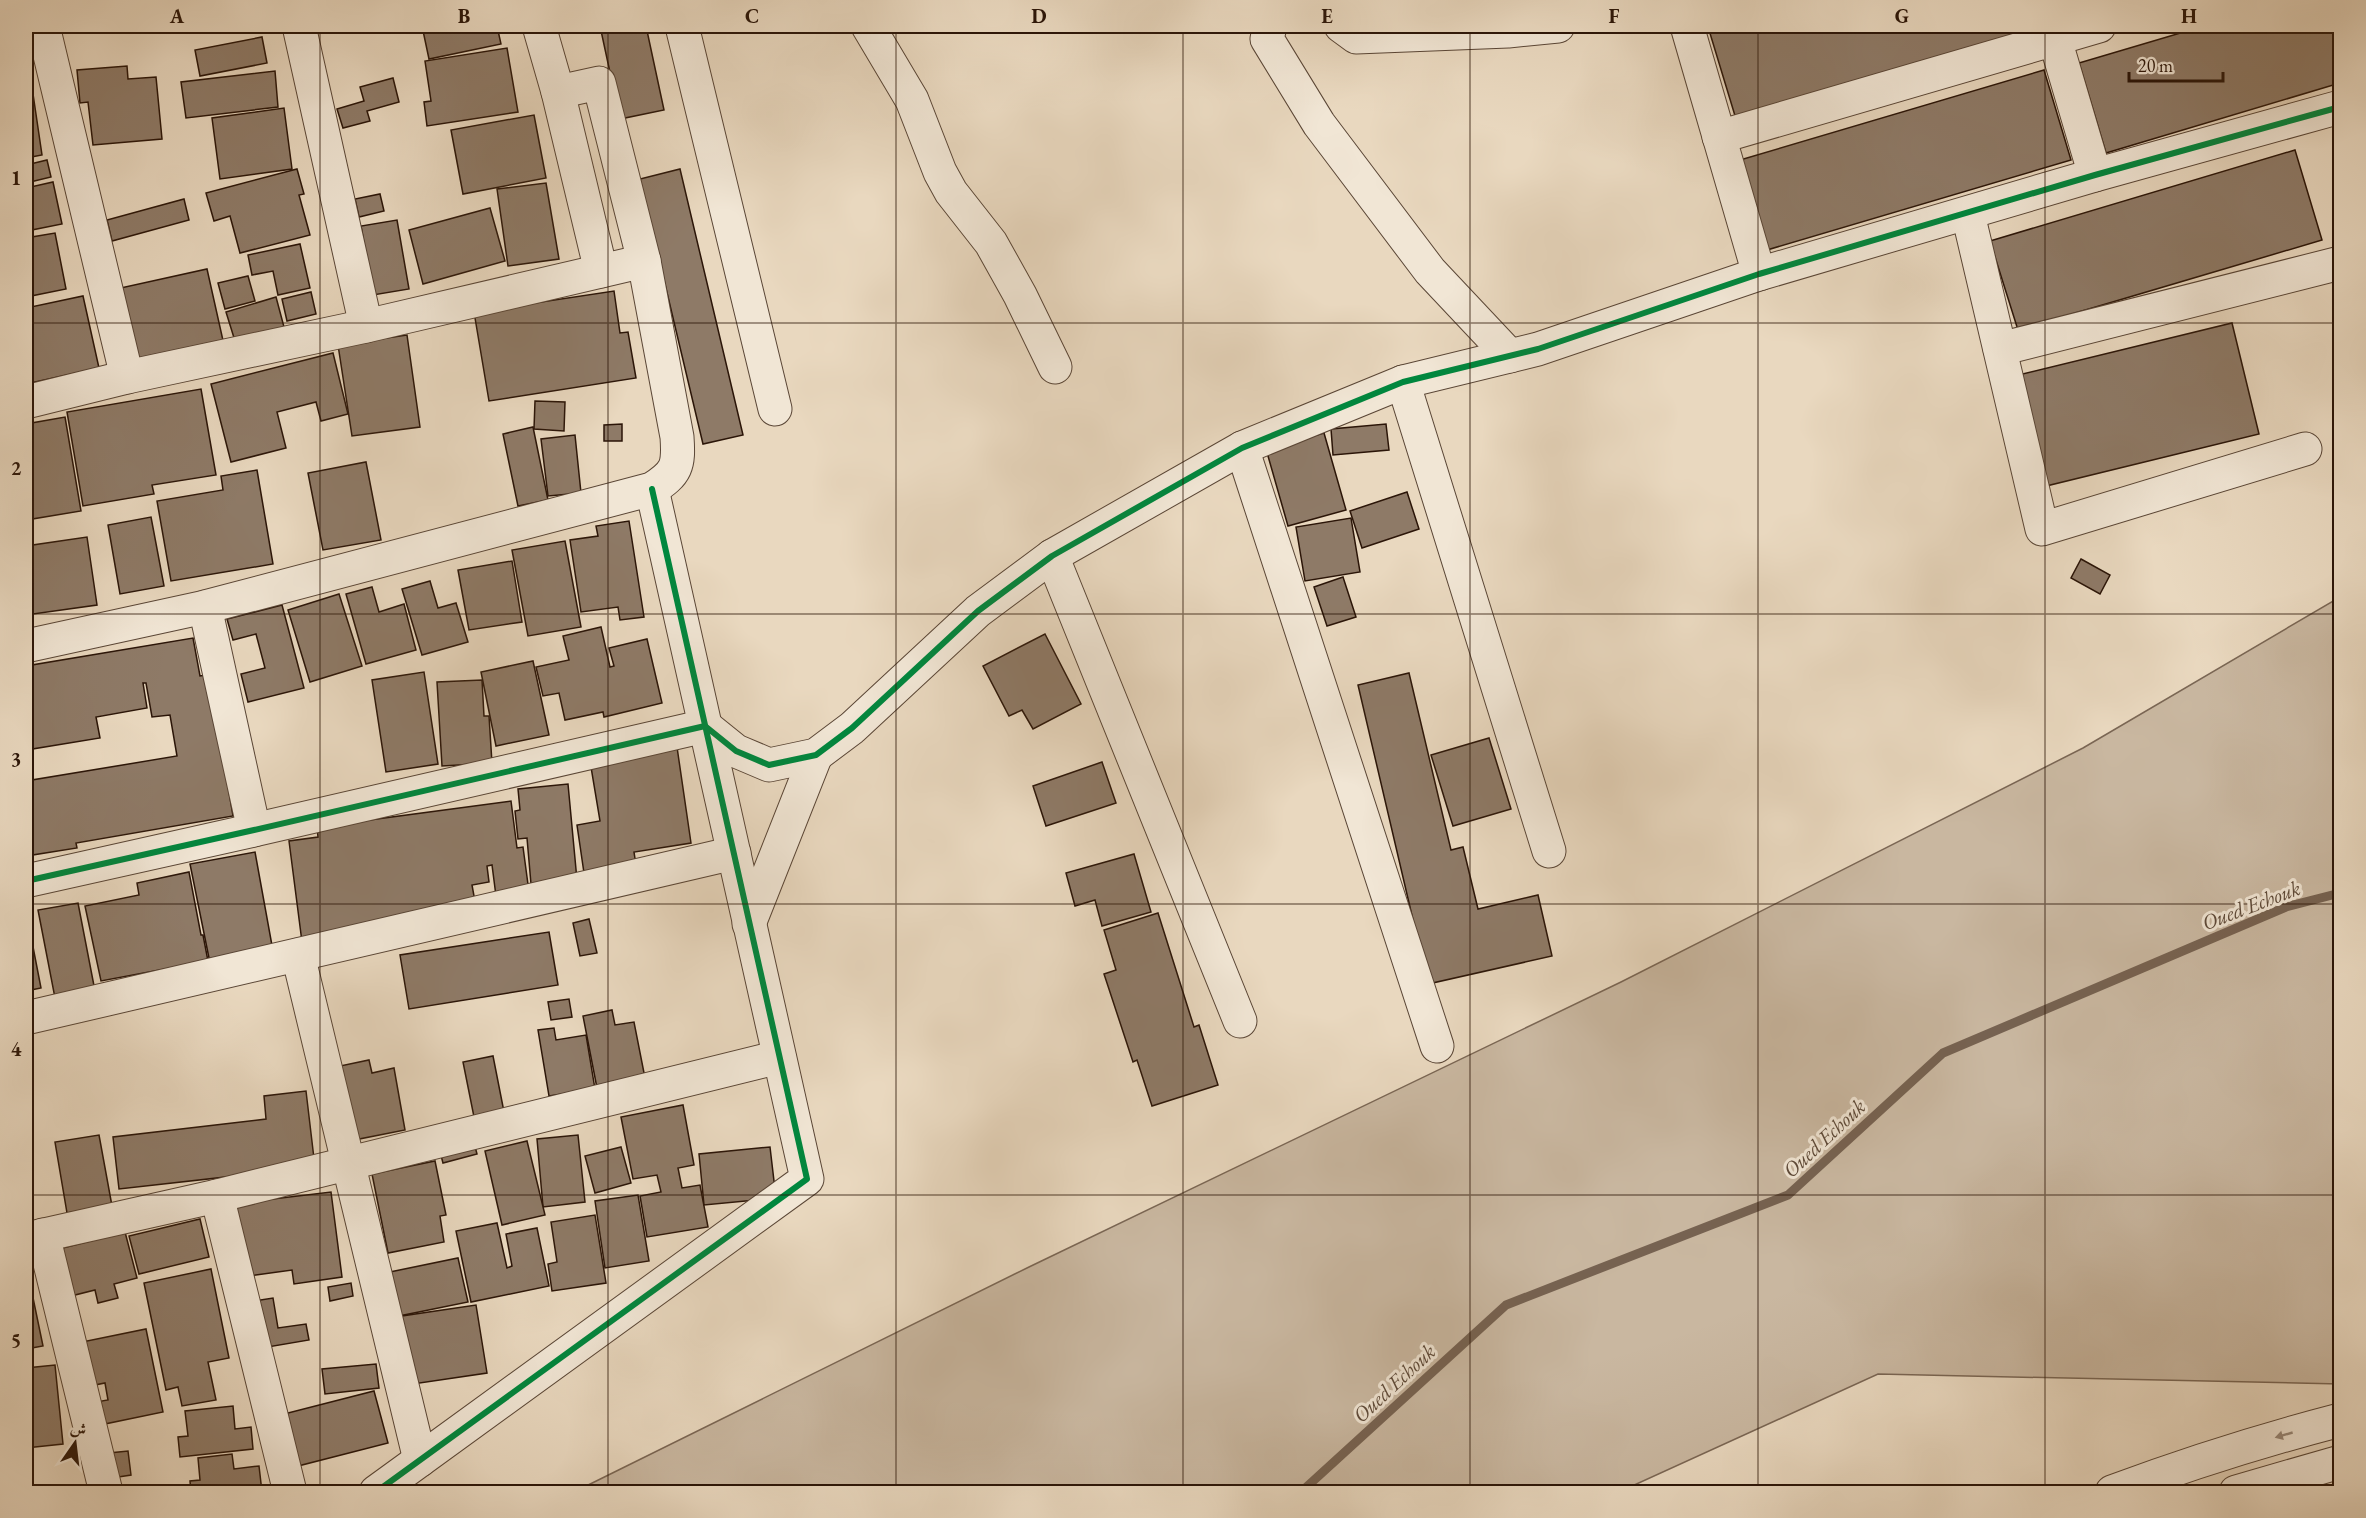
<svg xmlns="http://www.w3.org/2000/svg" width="2366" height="1518" font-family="'EB Garamond',Amiri,serif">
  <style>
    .green { fill: #c9b7a0; stroke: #7a6654; stroke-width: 1.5 }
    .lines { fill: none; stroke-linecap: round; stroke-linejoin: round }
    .stream { stroke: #766251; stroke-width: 9 }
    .building { fill: #8e7a67; stroke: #2b1508; stroke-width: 1.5 }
    .minor-casing { stroke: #5a4636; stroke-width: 35 }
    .minor { stroke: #f1e6d5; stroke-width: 33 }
    .cycleway-casing { stroke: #f1e6d5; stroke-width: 10 }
    .cycleway { stroke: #00873e; stroke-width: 6 }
    .oneway { fill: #988879 }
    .grid { fill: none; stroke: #2b1508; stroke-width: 1.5; stroke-opacity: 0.55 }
    .labels { text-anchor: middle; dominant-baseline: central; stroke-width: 6; stroke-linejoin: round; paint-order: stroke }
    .water-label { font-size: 21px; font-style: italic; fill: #5d4938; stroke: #f1e6d5 }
    .neatline { fill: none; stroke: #2b1508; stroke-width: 2 }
    .grid-label { font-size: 20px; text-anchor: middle; font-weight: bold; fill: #2b1508 }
  </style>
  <rect width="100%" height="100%" fill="#e9d8bf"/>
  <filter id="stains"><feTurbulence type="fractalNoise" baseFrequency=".00333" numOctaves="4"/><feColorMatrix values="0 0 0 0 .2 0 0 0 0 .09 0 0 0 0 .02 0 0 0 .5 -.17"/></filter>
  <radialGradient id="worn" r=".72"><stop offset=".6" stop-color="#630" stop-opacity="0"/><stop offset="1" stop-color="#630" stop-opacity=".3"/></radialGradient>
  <!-- green -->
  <path class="green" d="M 2340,597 L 2340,1384 L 1878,1374 L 1619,1492 L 574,1492 L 1029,1267 L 1621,982 L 2083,748 Z"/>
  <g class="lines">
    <!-- stream -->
    <path class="stream" d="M 1301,1492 L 1506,1305 L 1788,1195 L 1943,1053 L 2286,907 L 2340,893"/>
  </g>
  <!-- building -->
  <g class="building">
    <path d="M 422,26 L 497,26 L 501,44 L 429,59 Z"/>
    <path d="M 600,26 L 646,26 L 664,110 L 620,119 Z"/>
    <path d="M 1723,26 L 2040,26 L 2041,29 L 1736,119 L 1709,30 Z"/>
    <path d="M 2204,26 L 2340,26 L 2340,83 L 2106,153 L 2079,63 Z"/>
    <path d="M 262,37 L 267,63 L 200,76 L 195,50 Z"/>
    <path d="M 507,48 L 518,112 L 427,126 L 424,102 L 431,101 L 425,61 Z"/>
    <path d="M 28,60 L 42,155 L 26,158 L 26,61 Z"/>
    <path d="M 127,66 L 128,79 L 156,77 L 162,139 L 93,145 L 88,102 L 80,103 L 77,70 Z"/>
    <path d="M 2044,70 L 2071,160 L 1767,250 L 1740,160 Z"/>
    <path d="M 275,71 L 278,107 L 186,118 L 181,82 Z"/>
    <path d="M 393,78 L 399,102 L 367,111 L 370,121 L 343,128 L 337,109 L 364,101 L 360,87 Z"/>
    <path d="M 284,108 L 292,169 L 220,179 L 212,118 Z"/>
    <path d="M 534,115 L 546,178 L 463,194 L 451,130 Z"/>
    <path d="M 2295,150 L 2322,240 L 2018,330 L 1990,241 Z"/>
    <path d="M 47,160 L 51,177 L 26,183 L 26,165 Z"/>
    <path d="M 297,169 L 304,194 L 299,195 L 310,235 L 240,253 L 230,216 L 214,221 L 206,193 Z"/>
    <path d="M 680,169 L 743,435 L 703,444 L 640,179 Z"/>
    <path d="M 53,182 L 62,224 L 27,231 L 26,233 L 26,188 Z"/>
    <path d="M 546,183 L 559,259 L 508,266 L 497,189 Z"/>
    <path d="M 380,194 L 384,211 L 359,217 L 355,199 Z"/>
    <path d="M 184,199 L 189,220 L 112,241 L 107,220 Z"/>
    <path d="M 490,208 L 505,261 L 423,284 L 409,230 Z"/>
    <path d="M 397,220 L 409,289 L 373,295 L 361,226 Z"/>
    <path d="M 55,233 L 66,289 L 26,297 L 26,238 Z"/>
    <path d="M 300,244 L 310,288 L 278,295 L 273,271 L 252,275 L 248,255 Z"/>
    <path d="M 207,269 L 224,345 L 133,365 L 116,289 Z"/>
    <path d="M 248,276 L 255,301 L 225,309 L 218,283 Z"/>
    <path d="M 614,291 L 620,333 L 628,332 L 636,378 L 489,401 L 474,312 Z"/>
    <path d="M 311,292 L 316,314 L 287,321 L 282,299 Z"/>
    <path d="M 83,296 L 99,368 L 26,384 L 26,308 Z"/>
    <path d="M 276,297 L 284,327 L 235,341 L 226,312 Z"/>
    <path d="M 2232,323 L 2259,434 L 2038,488 L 2010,377 Z"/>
    <path d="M 407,335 L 420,427 L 352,436 L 338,345 Z"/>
    <path d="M 333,353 L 348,414 L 321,421 L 316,402 L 277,412 L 286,448 L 231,462 L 211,384 Z"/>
    <path d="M 201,389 L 216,475 L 152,485 L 154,494 L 83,506 L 67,412 Z"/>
    <path d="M 535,401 L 565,402 L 564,431 L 534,429 Z"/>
    <path d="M 65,417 L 81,511 L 26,520 L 26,424 Z"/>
    <path d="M 622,424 L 622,441 L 604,441 L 604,425 Z"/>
    <path d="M 1386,424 L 1389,450 L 1333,455 L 1331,429 Z"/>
    <path d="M 533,427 L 548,500 L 518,506 L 503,434 Z"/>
    <path d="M 1324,433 L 1346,510 L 1288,526 L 1266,449 Z"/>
    <path d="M 575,435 L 581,493 L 548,496 L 541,439 Z"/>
    <path d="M 366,462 L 381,540 L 323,550 L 308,473 Z"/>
    <path d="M 257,470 L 273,564 L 171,581 L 157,501 L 223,490 L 221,476 Z"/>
    <path d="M 1407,492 L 1419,529 L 1362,548 L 1350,511 Z"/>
    <path d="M 151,517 L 164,586 L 120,594 L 108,525 Z"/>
    <path d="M 1351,518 L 1360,572 L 1305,581 L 1296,527 Z"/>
    <path d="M 629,521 L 644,617 L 620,620 L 618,607 L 581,612 L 570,540 L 598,536 L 596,526 Z"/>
    <path d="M 87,537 L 97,605 L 26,615 L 26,546 Z"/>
    <path d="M 565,541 L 581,627 L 528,636 L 512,550 Z"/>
    <path d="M 2081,559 L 2110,575 L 2100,594 L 2071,578 Z"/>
    <path d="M 512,561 L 522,622 L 469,630 L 458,570 Z"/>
    <path d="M 1343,577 L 1356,617 L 1327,626 L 1314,587 Z"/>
    <path d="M 430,581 L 438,608 L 456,603 L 468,642 L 422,655 L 402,589 Z"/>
    <path d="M 372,587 L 379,612 L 404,604 L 416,650 L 366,664 L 346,594 Z"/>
    <path d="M 339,594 L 362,666 L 310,682 L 288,610 Z"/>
    <path d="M 282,605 L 304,688 L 248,702 L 241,674 L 265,668 L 256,634 L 233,640 L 227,619 Z"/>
    <path d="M 601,627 L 610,667 L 614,666 L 609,648 L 647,639 L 662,703 L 604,717 L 603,712 L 565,720 L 559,693 L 543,696 L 536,667 L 569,660 L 563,636 Z"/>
    <path d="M 1045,634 L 1081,704 L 1033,729 L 1022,710 L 1009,716 L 983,666 Z"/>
    <path d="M 193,638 L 200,676 L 206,675 L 217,720 L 233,816 L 76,843 L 77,848 L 26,856 L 26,781 L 177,756 L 170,715 L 152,717 L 146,683 L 143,683 L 147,708 L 96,717 L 100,738 L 26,750 L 26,666 Z"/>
    <path d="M 533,661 L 549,735 L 496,746 L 481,672 Z"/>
    <path d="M 424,672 L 438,764 L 386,772 L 372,680 Z"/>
    <path d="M 1409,673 L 1451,850 L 1463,847 L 1478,909 L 1538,895 L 1552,956 L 1428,984 L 1358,685 Z"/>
    <path d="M 482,680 L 484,716 L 489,716 L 492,763 L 442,766 L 437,682 Z"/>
    <path d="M 1489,738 L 1511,809 L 1453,826 L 1431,755 Z"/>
    <path d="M 677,747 L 691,843 L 634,852 L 636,865 L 584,873 L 577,825 L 600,821 L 590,761 Z"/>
    <path d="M 1102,762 L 1116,803 L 1046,826 L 1033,786 Z"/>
    <path d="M 568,784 L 577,880 L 531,884 L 527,838 L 518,839 L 515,811 L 520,810 L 518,789 Z"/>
    <path d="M 511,801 L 517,848 L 523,847 L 529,892 L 496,896 L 492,865 L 487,866 L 489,882 L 472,885 L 476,907 L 367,922 L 368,933 L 302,942 L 289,841 L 318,837 L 317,827 Z"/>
    <path d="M 255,852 L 273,951 L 210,963 L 190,864 Z"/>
    <path d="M 1134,854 L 1151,912 L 1102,926 L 1095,900 L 1075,906 L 1066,873 Z"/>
    <path d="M 189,872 L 201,935 L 203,935 L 208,961 L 101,981 L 85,906 L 139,895 L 137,883 Z"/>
    <path d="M 78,903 L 95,991 L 55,998 L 38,910 Z"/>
    <path d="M 1158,913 L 1194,1027 L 1199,1025 L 1218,1085 L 1152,1106 L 1137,1060 L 1133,1062 L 1104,974 L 1116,970 L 1104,930 Z"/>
    <path d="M 27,916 L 41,988 L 26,991 L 26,917 Z"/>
    <path d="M 589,919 L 597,953 L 580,956 L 573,923 Z"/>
    <path d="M 549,932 L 558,985 L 409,1009 L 400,955 Z"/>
    <path d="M 569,999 L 572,1017 L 551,1020 L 548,1002 Z"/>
    <path d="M 612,1010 L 615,1025 L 634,1022 L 645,1078 L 597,1088 L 583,1016 Z"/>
    <path d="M 554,1028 L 556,1040 L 586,1035 L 595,1089 L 549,1096 L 538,1030 Z"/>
    <path d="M 493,1056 L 505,1117 L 475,1122 L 463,1062 Z"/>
    <path d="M 369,1060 L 372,1073 L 394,1068 L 405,1130 L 354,1140 L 340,1066 Z"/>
    <path d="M 306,1091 L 315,1167 L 119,1189 L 113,1137 L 266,1119 L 264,1096 Z"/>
    <path d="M 683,1105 L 694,1165 L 678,1168 L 682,1188 L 700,1185 L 708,1227 L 647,1237 L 640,1196 L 661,1192 L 657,1175 L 633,1179 L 621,1117 Z"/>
    <path d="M 99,1135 L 112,1206 L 67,1213 L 55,1142 Z"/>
    <path d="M 472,1135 L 477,1154 L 443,1163 L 438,1144 Z"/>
    <path d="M 578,1135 L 585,1202 L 543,1207 L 537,1139 Z"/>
    <path d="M 527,1141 L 545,1215 L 502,1225 L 485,1151 Z"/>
    <path d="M 621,1147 L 631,1183 L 595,1193 L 585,1156 Z"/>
    <path d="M 770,1147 L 776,1198 L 704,1205 L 699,1154 Z"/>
    <path d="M 435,1161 L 446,1215 L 440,1216 L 444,1242 L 388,1253 L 372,1174 Z"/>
    <path d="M 331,1192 L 342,1277 L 294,1284 L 292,1270 L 241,1277 L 231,1204 Z"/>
    <path d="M 638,1195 L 649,1261 L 605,1268 L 595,1201 Z"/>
    <path d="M 595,1215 L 606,1283 L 552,1291 L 548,1264 L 557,1262 L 551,1222 Z"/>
    <path d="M 200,1219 L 209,1257 L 139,1274 L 129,1236 Z"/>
    <path d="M 497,1223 L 507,1268 L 512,1266 L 506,1234 L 537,1228 L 549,1286 L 471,1302 L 456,1231 Z"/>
    <path d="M 125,1232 L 137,1278 L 114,1284 L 118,1298 L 98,1303 L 95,1290 L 67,1297 L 55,1250 Z"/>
    <path d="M 458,1258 L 468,1302 L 394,1317 L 385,1273 Z"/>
    <path d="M 26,1264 L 43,1346 L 26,1349 Z"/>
    <path d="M 211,1269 L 229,1358 L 208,1362 L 216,1400 L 182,1406 L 178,1387 L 166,1390 L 144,1283 Z"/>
    <path d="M 351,1283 L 353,1296 L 330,1301 L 328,1287 Z"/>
    <path d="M 273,1298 L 278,1328 L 306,1324 L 309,1340 L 262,1348 L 254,1301 Z"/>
    <path d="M 476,1305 L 487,1373 L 413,1384 L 402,1316 Z"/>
    <path d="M 146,1329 L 163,1412 L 95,1426 L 90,1403 L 108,1400 L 105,1383 L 85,1387 L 77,1343 Z"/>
    <path d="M 376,1364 L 379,1388 L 325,1394 L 322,1369 Z"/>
    <path d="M 55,1365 L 63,1444 L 26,1448 L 26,1368 Z"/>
    <path d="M 374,1391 L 388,1443 L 298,1466 L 284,1414 Z"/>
    <path d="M 233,1406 L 235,1429 L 251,1427 L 253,1449 L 180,1457 L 178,1437 L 188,1436 L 185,1411 Z"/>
    <path d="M 128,1451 L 131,1475 L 112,1478 L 109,1453 Z"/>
    <path d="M 232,1454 L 234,1469 L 259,1466 L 262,1492 L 191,1492 L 190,1481 L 200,1480 L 198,1458 Z"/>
  </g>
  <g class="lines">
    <!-- minor casing -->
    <g class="minor-casing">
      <g id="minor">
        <path d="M 43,26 L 127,377"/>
        <path d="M 299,26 L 366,326"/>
        <path d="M 682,26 L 775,409"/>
        <path d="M 868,26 L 912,100 L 940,172 L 951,192 L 991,243 L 1020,295 L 1055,367"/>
        <path d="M 1270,26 L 1267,39 L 1319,124 L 1430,271 L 1510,356"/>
        <path d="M 1341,26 L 1356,37 L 1508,31 L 1558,26"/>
        <path d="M 1687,26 L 1759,274"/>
        <path d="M 2051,26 L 2095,175"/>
        <path d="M 558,92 L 601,271"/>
        <path d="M 1719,137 L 2099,26"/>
        <path d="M 1968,214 L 2042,529 L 2305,449"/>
        <path d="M 2000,349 L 2340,263"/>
        <path d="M 1403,382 L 1549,851"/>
        <path d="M 26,402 L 127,377 L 366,326 L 644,261"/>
        <path d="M 1242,448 L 1437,1046"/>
        <path d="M 1052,556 L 1240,1021"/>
        <path d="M 205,607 L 254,830"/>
        <path d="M 26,646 L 205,607 L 652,489 C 677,473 679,466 677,437 L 644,261 L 599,83 L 558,92 L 539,26"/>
        <path d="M 26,881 L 254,830 L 705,726 L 736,751 L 769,765 L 816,755 L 852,728 L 978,611 L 1052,556 L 1242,448 L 1403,382 L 1538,349 L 1759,274 L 2095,175 L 2340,107"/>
        <path d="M 749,924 L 816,755"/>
        <path d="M 298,955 L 420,1460"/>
        <path d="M 26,1018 L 734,853"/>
        <path d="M 217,1196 L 290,1492"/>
        <path d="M 43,1235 L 106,1492"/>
        <path d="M 26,1239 L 217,1196 L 779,1057"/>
        <path d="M 376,1492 L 807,1179 L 652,489"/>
        <path d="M 2112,1492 C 2187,1464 2263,1440 2340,1420"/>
        <path d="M 2236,1492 L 2340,1462"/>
      </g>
    </g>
    <!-- minor -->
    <use href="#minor" class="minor"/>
    <!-- cycleway casing -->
    <g class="cycleway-casing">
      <g id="cycleway">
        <path d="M 26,881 L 254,830 L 705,726 L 736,751 L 769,765 L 816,755 L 852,728 L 978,611 L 1052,556 L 1242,448 L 1403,382 L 1538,349 L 1759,274 L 2095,175 L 2340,107"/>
        <path d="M 376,1492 L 807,1179 L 652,489"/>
      </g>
    </g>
    <!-- cycleway -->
    <use href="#cycleway" class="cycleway"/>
  </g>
  <!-- one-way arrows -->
  <defs><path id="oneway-solid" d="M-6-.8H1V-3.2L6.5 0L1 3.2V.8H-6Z" transform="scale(1.5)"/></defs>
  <use class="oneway" href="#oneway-solid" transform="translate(2284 1435) rotate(164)"/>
  <!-- grid -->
  <path class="grid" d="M 320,26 L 320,1492M 608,26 L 608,1492M 896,26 L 896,1492M 1183,26 L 1183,1492M 1470,26 L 1470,1492M 1758,26 L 1758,1492M 2045,26 L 2045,1492M 26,323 L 2340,323M 26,614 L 2340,614M 26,904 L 2340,904M 26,1195 L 2340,1195"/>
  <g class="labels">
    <!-- water labels -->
    <g class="water-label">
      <text transform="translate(2251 905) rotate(-21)">Oued Echouk</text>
      <text transform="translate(1824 1138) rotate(-43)">Oued Echouk</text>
      <text transform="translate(1394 1383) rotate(-43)">Oued Echouk</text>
    </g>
  </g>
  <!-- margin -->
  <rect width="2366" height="1518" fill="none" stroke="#e9d8bf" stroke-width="66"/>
  <!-- north arrow -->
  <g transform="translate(75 1443) rotate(14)" stroke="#f1e6d5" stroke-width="4.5" paint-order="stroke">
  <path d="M0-4.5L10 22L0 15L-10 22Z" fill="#2b1508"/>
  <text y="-9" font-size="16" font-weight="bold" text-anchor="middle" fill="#2b1508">ش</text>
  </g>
  <!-- scale -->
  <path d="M2129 72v9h94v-9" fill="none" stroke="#2b1508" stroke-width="3"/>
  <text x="2138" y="72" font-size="18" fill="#2b1508" stroke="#f1e6d5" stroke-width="4.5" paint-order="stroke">20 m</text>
  <rect x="33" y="33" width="2300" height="1452" class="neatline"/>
  <g class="grid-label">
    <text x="177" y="23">A</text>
    <text x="464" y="23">B</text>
    <text x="752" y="23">C</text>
    <text x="1039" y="23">D</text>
    <text x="1327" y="23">E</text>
    <text x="1614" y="23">F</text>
    <text x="1902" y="23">G</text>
    <text x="2189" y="23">H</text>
    <text x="16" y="185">1</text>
    <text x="16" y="475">2</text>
    <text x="16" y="766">3</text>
    <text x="16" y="1056">4</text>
    <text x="16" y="1347">5</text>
  </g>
  <rect width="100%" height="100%" filter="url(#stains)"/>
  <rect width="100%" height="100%" fill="url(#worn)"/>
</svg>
